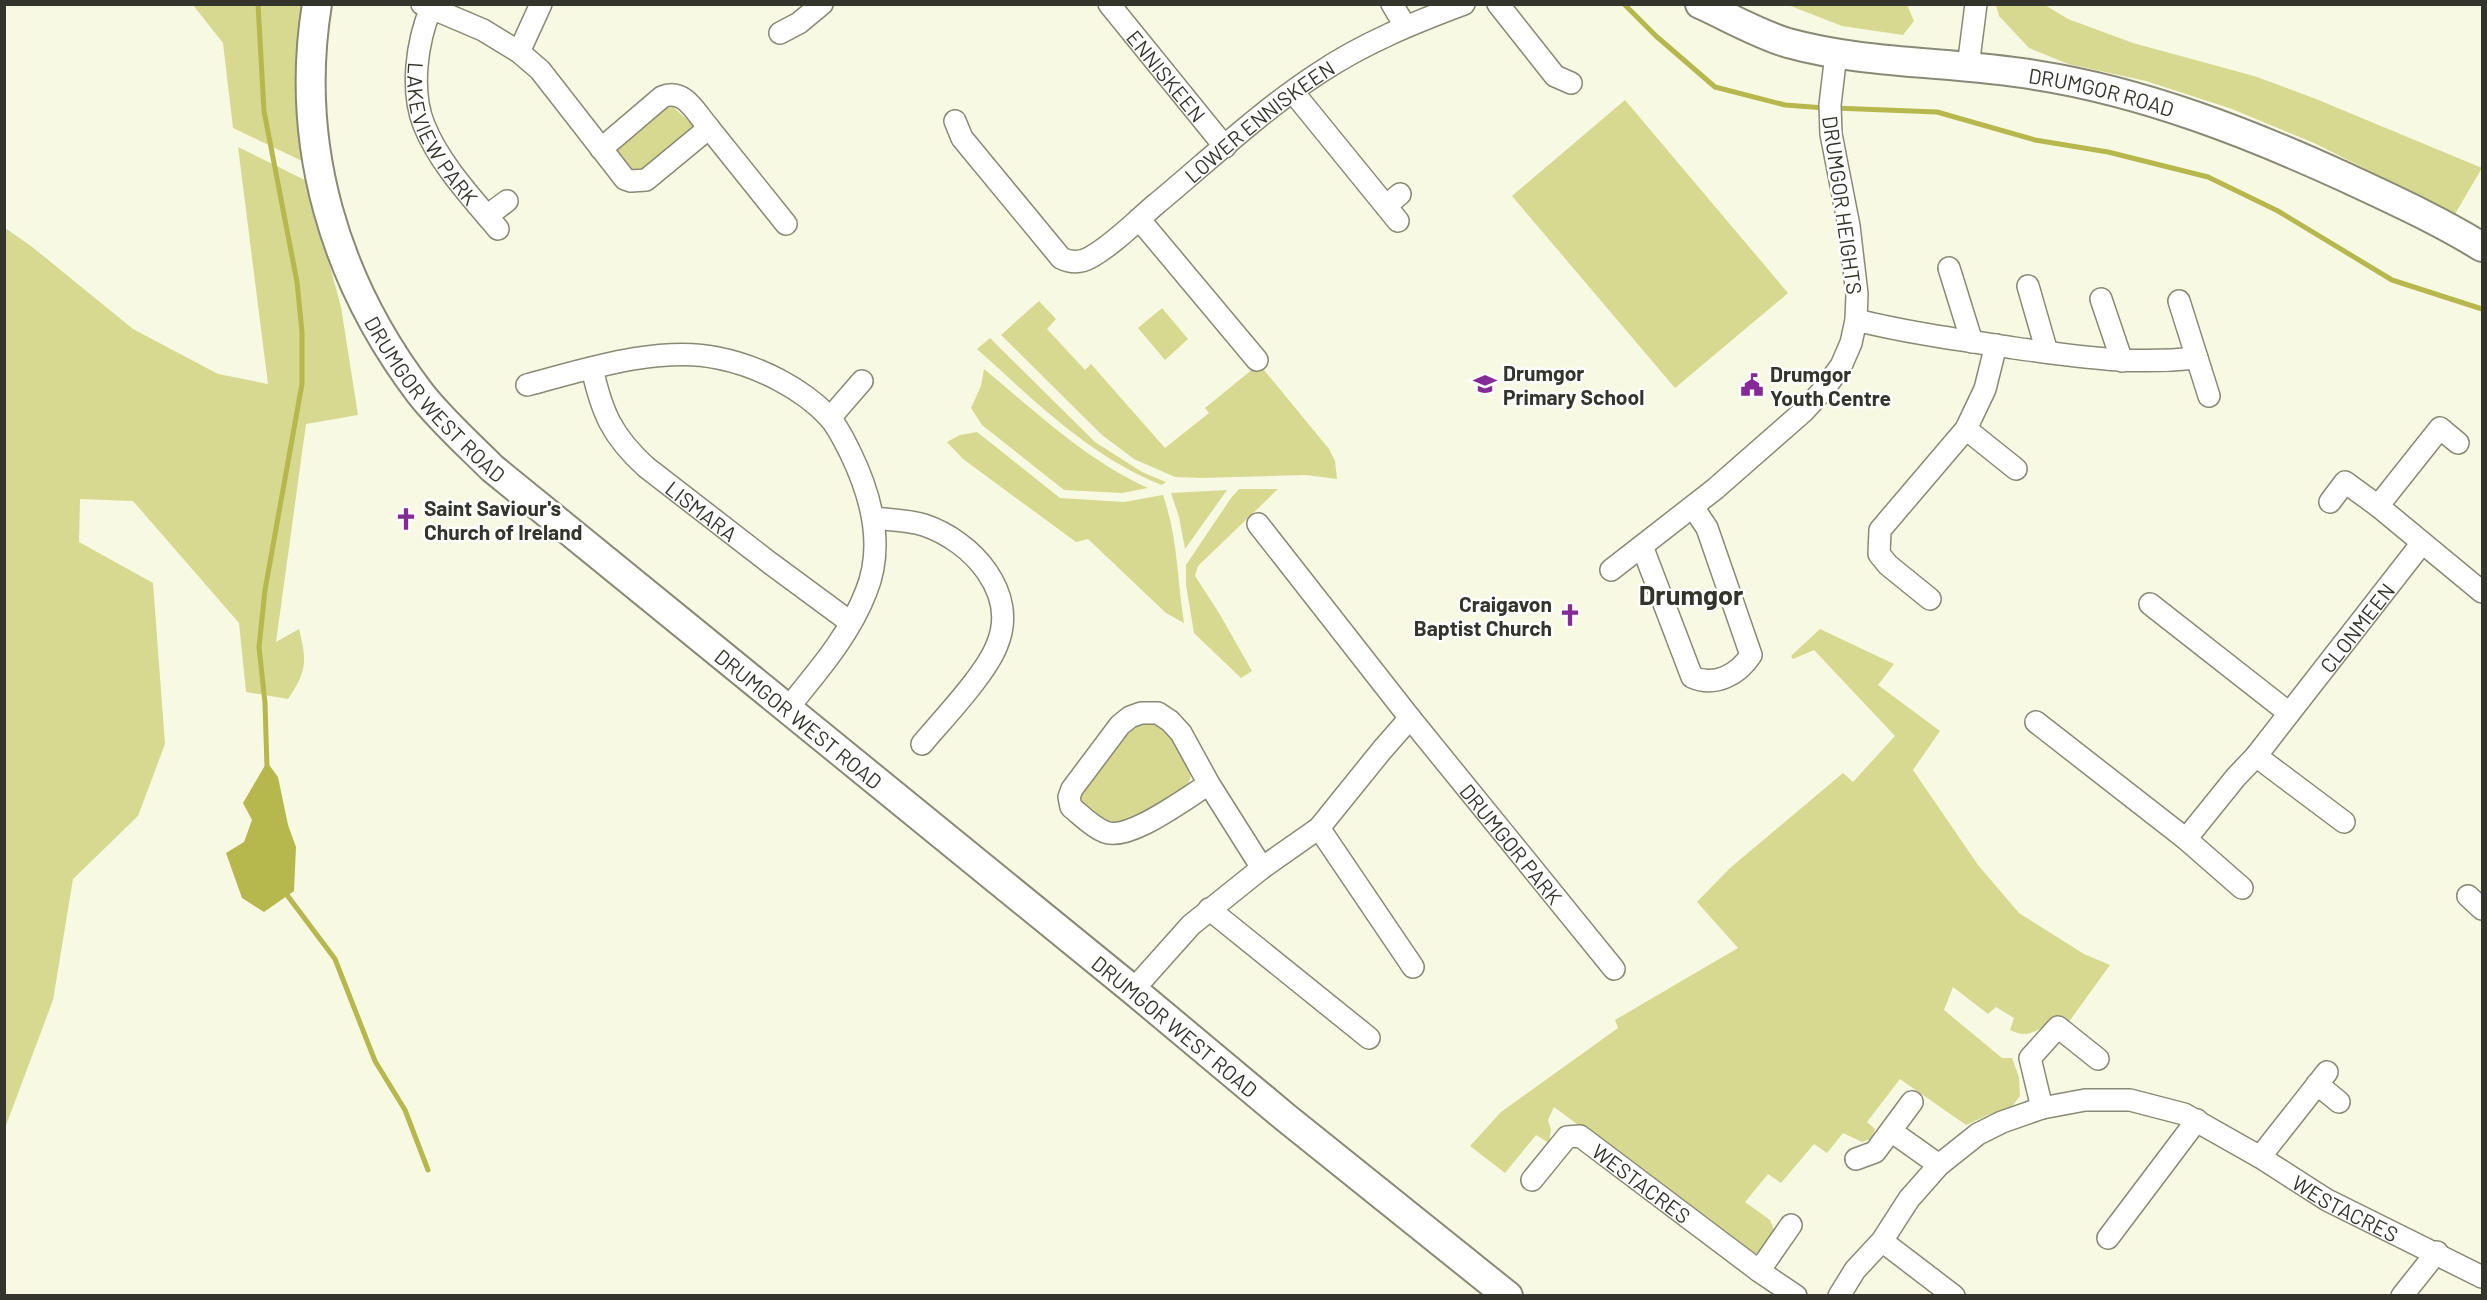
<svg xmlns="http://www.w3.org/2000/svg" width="2487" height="1300" font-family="Barlow,sans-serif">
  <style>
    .green { fill: #d6d98f }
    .water { fill: #b6b84d }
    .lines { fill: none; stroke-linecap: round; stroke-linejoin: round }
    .stream { stroke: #b6b84d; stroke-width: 5 }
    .street-casing { stroke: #898a75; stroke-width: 24 }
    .secondary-casing { stroke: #898a75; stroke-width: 32 }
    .street { stroke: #fff; stroke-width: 21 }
    .secondary { stroke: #fff; stroke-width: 28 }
    .labels { text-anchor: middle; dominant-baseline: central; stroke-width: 5; stroke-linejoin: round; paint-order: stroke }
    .street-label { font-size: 21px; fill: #33342b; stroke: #fff }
    .poi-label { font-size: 21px; font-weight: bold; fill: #33342b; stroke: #fff; text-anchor: start }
    .district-label { font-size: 27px; font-weight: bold; fill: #33342b; stroke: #fff }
  </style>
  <rect width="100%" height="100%" fill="#f8f9e2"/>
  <!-- green -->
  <g class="green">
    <path d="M 193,5 L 302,5 L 295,72 L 306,163 L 233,128 L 223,43 Z"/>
    <path d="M 1788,5 L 1907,5 L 1914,21 L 1903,35 L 1842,26 Z"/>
    <path d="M 1996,5 L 2045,5 L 2068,19 L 2133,43 L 2254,76 L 2316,99 L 2482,168 L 2455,214 L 2314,143 L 2232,109 L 2146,81 L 2068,64 L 2029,48 L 1999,16 Z"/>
    <path d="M 1625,100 L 1788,293 L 1675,388 L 1512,196 Z"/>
    <path d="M 673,107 L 692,124 L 692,132 L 640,174 L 632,171 L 617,155 L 617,146 L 665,108 Z"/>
    <path d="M 238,147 L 307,181 L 341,307 L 358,415 L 306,424 L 276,642 L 299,629 C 307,661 307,671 288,699 L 246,692 L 239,623 L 133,501 L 80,499 L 79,542 L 153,583 L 165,744 L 138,816 L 73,879 L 53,1000 L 5,1128 L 5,228 L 31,246 L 133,329 L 218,374 L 268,384 Z"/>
    <path d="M 1039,301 L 1056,319 L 1047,329 L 1085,370 L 1091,364 L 1165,448 L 1209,413 L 1205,408 L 1259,364 L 1329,449 L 1335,461 L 1337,479 L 1306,475 L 1203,478 L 1175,477 L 1134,459 L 1102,435 L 1001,335 Z"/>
    <path d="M 1162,308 L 1188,339 L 1165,360 L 1138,328 Z"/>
    <path d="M 990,338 L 1095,442 L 1142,472 L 1166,482 L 1162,485 C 1089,456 1035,401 977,349 Z"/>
    <path d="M 984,369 C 1036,412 1086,460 1148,488 L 1122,493 L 1064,490 L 982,425 L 971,408 L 981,386 Z"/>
    <path d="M 977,432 L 1060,498 L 1124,502 L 1163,495 C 1178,538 1177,579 1184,623 L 1166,613 L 1088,539 L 1076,542 L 963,459 L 947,442 L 960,435 Z"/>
    <path d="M 1239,489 L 1278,489 L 1198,566 L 1195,576 L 1219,613 L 1252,671 L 1241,678 L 1194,633 L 1186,585 L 1186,565 L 1231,498 Z"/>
    <path d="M 1227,490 L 1185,549 L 1179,517 L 1171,493 Z"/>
    <path d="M 1820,629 L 1894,664 L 1878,685 L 1940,731 L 1913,770 L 1978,865 L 2019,913 L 2084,954 L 2110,965 L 2068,1023 L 2053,1019 C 2038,1031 2028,1039 2010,1030 L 2014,1018 L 1996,1007 L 1988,1014 L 1953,987 L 1944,1010 L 2002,1058 L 2012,1058 L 2019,1077 L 2020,1096 L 2010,1109 L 1990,1114 L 1966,1125 L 1900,1079 L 1867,1122 L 1875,1129 L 1872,1138 L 1862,1142 L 1843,1133 L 1827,1153 L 1814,1144 L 1781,1183 L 1768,1174 L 1745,1202 L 1770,1220 L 1774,1230 L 1766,1250 L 1753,1254 L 1554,1107 L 1548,1120 L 1551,1130 L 1549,1143 L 1536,1135 L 1505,1173 L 1470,1146 L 1501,1112 L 1618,1028 L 1615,1020 L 1738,948 L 1697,902 L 1730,868 L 1843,773 L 1853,782 L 1895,736 L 1814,650 L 1793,659 L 1791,656 Z"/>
    <path d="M 1155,722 C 1166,729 1187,758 1190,772 C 1192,779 1188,783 1184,789 L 1119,826 L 1104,824 L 1087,811 L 1081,800 L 1081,788 L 1134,723 Z"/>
  </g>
  <!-- water -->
  <path class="water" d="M 267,762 L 278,777 L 288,825 L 296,847 L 294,891 L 264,912 L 242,898 L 226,853 L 244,842 L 252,820 L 243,803 Z"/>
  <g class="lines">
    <!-- stream -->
    <g class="stream">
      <path d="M 258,4 L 264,111 L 297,282 L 302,332 L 302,384 L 265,590 L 259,647 L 265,703 L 267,768"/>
      <path d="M 1624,4 L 1656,36 L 1715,87 L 1785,105 L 1825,108"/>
      <path d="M 1834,108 L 1937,112 L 2035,140 L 2108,152 L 2208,177 L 2278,211 L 2392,280 L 2482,309"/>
      <path d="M 284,891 L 335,959 L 375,1061 L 405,1110 L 428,1170"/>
    </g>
    <!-- street casing -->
    <g class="street-casing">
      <g id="street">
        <path d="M 422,4 L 483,30 L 519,52 L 540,70 L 625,179 L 631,181 L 646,180 L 709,128 L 786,224"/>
        <path id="s1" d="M 1109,4 L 1225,147"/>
        <path d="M 1392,4 L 1405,26"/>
        <path d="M 1498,4 L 1555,76 L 1571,83"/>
        <path id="s2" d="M 431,8 C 417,41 410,90 424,125 C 439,163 472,198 498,229"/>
        <path d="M 780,33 L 799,23 L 822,4"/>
        <path d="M 519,52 L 541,4"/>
        <path d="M 1968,67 L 1976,4"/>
        <path d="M 1293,92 L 1398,221"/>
        <path id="s3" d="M 955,121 L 962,138 L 1061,258 C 1071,263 1081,263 1091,257 C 1114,244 1135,222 1155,205 C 1208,161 1262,110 1319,73 C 1364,43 1413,23 1464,4"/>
        <path d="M 601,149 L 662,97 C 684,87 696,113 709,128"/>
        <path d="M 1386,206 L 1400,194"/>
        <path d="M 487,216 L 507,201"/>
        <path d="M 1139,219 L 1257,360"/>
        <path d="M 1949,268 L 1972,342"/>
        <path d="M 2028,286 L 2047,352"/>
        <path d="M 2101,299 L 2122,361"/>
        <path d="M 2179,301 L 2209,396"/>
        <path d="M 1856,320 C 1909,333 1961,340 2014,348 C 2080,357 2130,365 2197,358"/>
        <path id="s4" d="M 592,368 C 602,413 612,436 646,467 L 770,563 L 850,622"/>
        <path d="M 527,385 C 584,370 660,345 718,358 C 758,366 802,388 829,417 C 838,427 844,440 850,452 C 871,495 885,546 866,592 C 849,636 817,672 788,708"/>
        <path d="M 830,418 L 862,381"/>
        <path d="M 1966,429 L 2016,469"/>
        <path d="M 2330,502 L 2345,482 L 2378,506 L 2482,592"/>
        <path d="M 2378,506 L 2440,428 L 2458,443"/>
        <path d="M 874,518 C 890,520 909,520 924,525 C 972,541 1019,593 997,645 C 986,674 943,719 922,744"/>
        <path id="s5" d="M 1258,524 L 1410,718 L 1614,969"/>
        <path d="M 1642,546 L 1692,677 C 1715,687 1738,675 1751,655 L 1707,528 L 1693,507"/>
        <path d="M 1611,570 L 1715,489 L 1804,411 L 1824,389 L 1841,366 L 1851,343 L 1856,320 L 1857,294 L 1849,226 L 1831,134 L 1830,105 L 1836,54"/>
        <path d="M 1930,599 L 1888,565 L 1879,554 L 1880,530 L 1966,429 L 1985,389 L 1996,345"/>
        <path d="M 2150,604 L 2289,713"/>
        <path d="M 2036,722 L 2186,839 L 2242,888"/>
        <path d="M 2256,756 L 2344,822"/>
        <path d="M 1209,784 C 1187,797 1129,842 1105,832 C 1092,827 1081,815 1071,807 L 1069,797 L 1072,789 L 1120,725 L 1130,717 L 1141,713 L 1158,713 L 1170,721 L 1181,733 L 1209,784 L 1262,868"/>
        <path d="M 1319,828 L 1413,967"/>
        <path id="s6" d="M 2186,839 L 2236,777 L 2256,756 L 2422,543"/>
        <path d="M 2468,896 L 2482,909"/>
        <path d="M 1209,909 L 1369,1038"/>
        <path d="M 1133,990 L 1191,925 L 1262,868 L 1319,828 L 1382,750 L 1410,718"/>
        <path d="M 2317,1084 L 2339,1102"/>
        <path d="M 2042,1108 L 2030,1058 L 2058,1027 L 2098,1059"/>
        <path d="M 1891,1131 L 1939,1165"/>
        <path d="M 2260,1157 L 2327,1072"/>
        <path d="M 1856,1159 L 1875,1152 L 1912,1102"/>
        <path id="s7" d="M 1532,1180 L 1567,1137 L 1580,1136 L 1759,1271 L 1796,1296"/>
        <path d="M 2108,1238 L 2197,1120"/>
        <path d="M 1882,1241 L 1954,1296"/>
        <path d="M 1759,1271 L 1791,1225"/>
        <path id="s8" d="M 1839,1296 L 1855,1270 L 1882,1241 L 1909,1199 L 1939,1165 L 1978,1134 L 2002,1122 L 2042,1108 L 2085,1100 L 2130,1100 L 2184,1114 L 2260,1157 L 2327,1200 L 2482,1277"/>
        <path d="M 2402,1296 L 2437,1252"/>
      </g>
    </g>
    <!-- secondary casing -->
    <g class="secondary-casing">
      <g id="secondary">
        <path id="s9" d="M 317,4 C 294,145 335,281 420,393 C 441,420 468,444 492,468 L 1133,990 L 1285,1117 L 1508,1296"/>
        <path id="s10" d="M 1700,4 C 1729,17 1758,34 1788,43 C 1868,65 1953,61 2035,75 C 2144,92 2249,133 2349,179 C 2394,200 2440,221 2482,247"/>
      </g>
    </g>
    <!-- street -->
    <use href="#street" class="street"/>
    <!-- secondary -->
    <use href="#secondary" class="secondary"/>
  </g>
  <!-- icons -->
  <defs>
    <g id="school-bare" transform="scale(1.8)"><path d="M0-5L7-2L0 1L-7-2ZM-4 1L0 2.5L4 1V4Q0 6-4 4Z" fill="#842b97" stroke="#fff" stroke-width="2.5" paint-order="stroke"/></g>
    <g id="civic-bare" transform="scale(1.8)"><path d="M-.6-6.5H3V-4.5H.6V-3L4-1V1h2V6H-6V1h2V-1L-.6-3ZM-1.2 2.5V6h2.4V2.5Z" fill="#842b97" stroke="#fff" stroke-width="2.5" paint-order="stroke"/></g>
    <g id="church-bare" transform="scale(1.8)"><path d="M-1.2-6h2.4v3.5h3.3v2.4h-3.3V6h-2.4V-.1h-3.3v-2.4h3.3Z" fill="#842b97" stroke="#fff" stroke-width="2.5" paint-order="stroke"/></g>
  </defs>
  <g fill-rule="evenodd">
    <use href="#school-bare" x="1485" y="384"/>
    <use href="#civic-bare" x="1752" y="385"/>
    <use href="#church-bare" x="406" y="519"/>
    <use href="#church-bare" x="1570" y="615"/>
  </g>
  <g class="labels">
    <!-- street labels -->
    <g class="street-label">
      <text stroke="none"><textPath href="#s1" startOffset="92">ENNISKEEN</textPath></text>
      <text stroke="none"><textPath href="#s10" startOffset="414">DRUMGOR ROAD</textPath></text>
      <text stroke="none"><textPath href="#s3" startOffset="422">LOWER ENNISKEEN</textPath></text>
      <text stroke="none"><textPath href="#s2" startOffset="134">LAKEVIEW PARK</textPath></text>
      <text transform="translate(1843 205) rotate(82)">DRUMGOR HEIGHTS</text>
      <text stroke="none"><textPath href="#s9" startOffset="428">DRUMGOR WEST ROAD</textPath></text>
      <text stroke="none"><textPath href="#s4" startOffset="186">LISMARA</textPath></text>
      <text stroke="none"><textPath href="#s6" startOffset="272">CLONMEEN</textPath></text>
      <text stroke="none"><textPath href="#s9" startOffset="914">DRUMGOR WEST ROAD</textPath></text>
      <text stroke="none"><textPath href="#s5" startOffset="408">DRUMGOR PARK</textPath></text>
      <text stroke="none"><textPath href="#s9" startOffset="1400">DRUMGOR WEST ROAD</textPath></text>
      <text stroke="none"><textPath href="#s7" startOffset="146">WESTACRES</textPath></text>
      <text stroke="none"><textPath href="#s8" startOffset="616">WESTACRES</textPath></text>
    </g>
    <!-- poi labels -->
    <g class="poi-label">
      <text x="1503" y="372">Drumgor<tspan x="1503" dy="24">Primary School</tspan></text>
      <text x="1770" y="373">Drumgor<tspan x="1770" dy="24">Youth Centre</tspan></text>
      <text x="424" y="507">Saint Saviour's<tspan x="424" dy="24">Church of Ireland</tspan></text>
      <text x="1552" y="603" text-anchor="end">Craigavon<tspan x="1552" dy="24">Baptist Church</tspan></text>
    </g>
    <!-- district labels -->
    <g class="district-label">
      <text x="1691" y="594">Drumgor</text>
    </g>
  </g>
  <!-- border -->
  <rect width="2487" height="1300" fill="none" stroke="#33342b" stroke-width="12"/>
</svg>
